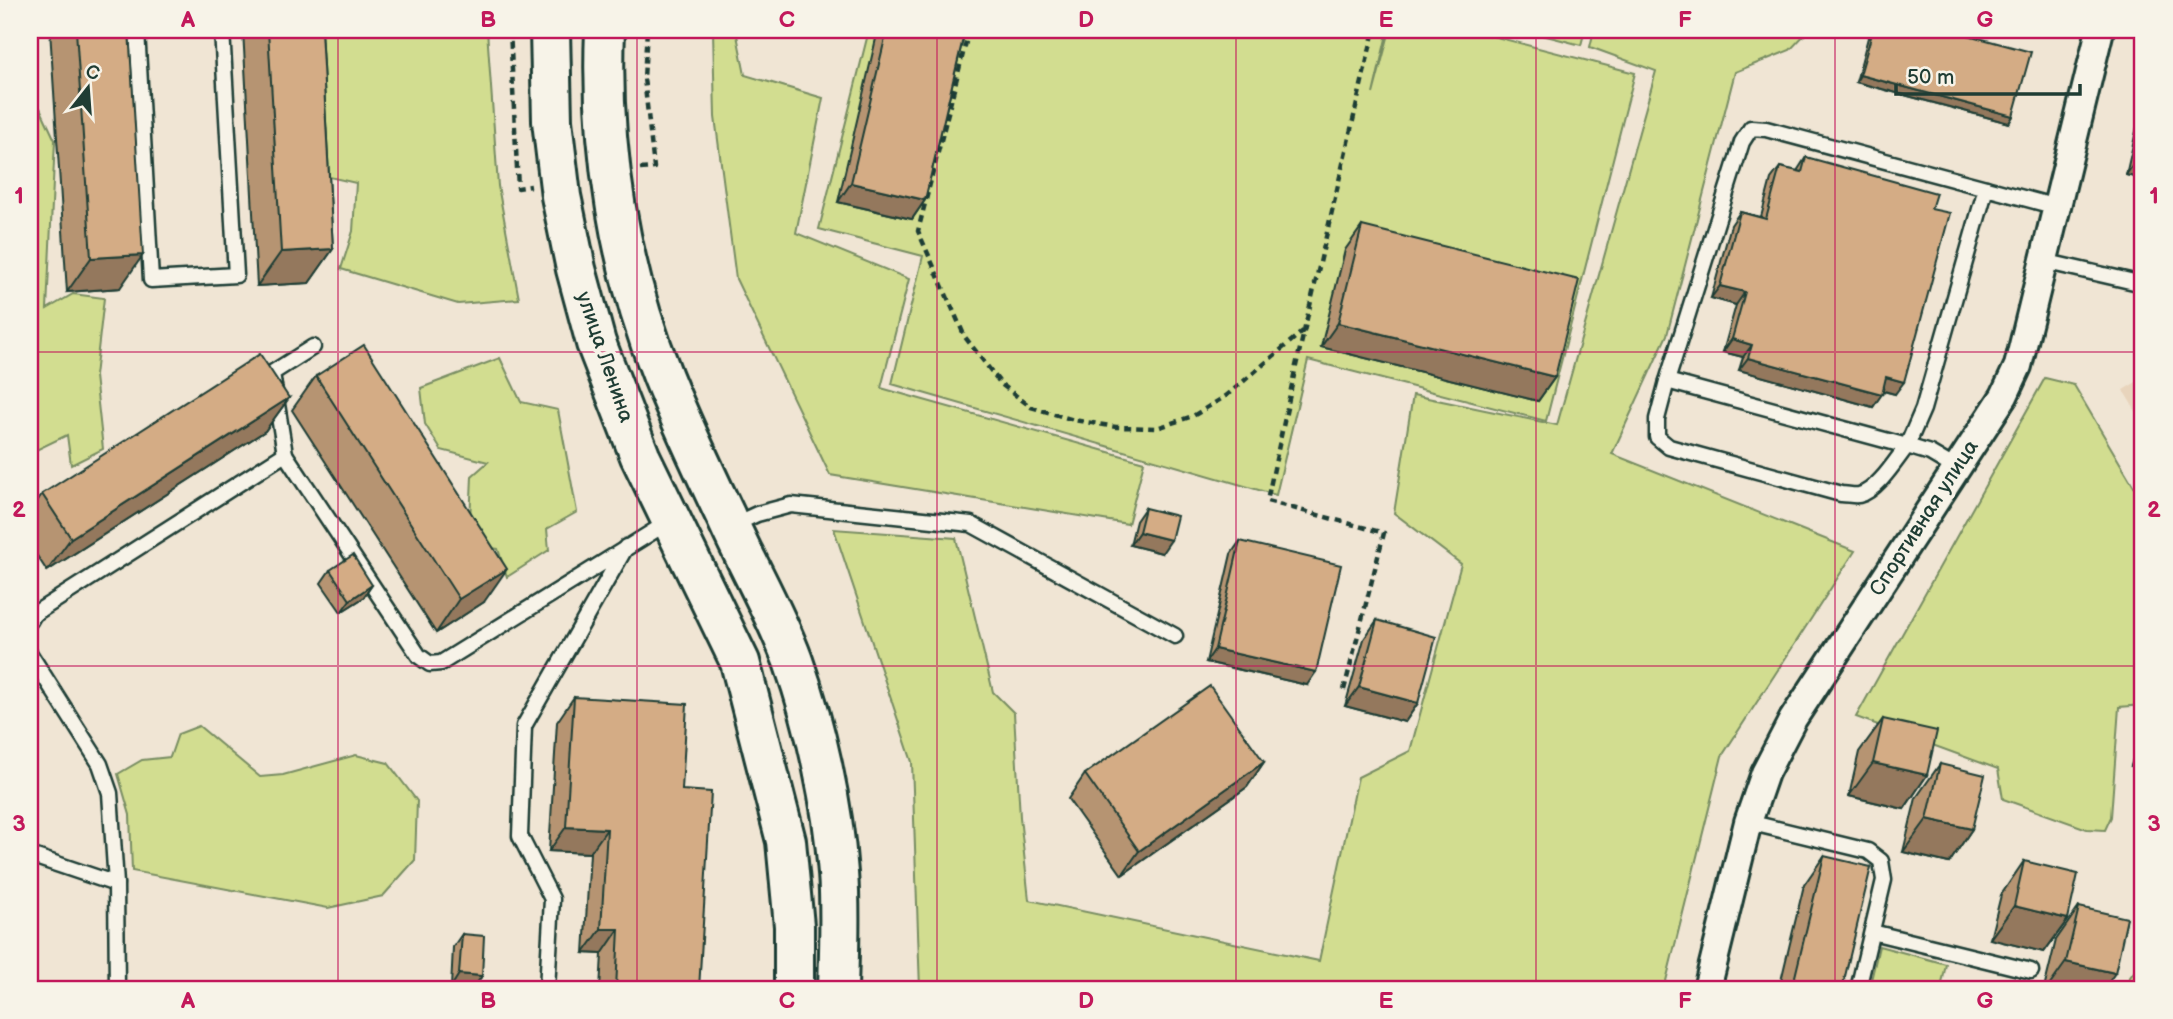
<svg xmlns="http://www.w3.org/2000/svg" width="2173" height="1019" font-family="'Balsamiq Sans',sans-serif">
  <style>
    .built { fill: #e8d4bc }
    .green { fill: #d2dd90; stroke: #788d62; stroke-width: 2 }
    .lines { fill: none; stroke-linecap: round; stroke-linejoin: round }
    .lane-casing { stroke: #1f3d34; stroke-width: 19 }
    .street-casing { stroke: #1f3d34; stroke-width: 32 }
    .secondary-casing { stroke: #1f3d34; stroke-width: 44 }
    .path { stroke: #1f3d34; stroke-width: 4.5; stroke-dasharray: 7 5; stroke-linecap: butt }
    .lane { stroke: #f7f3e8; stroke-width: 14 }
    .street { stroke: #f7f3e8; stroke-width: 26 }
    .secondary { stroke: #f7f3e8; stroke-width: 38 }
    .wall { fill: #b69472; stroke: #1f3d34; stroke-width: 2 }
    .shaded-wall { fill: #94785d; stroke: #1f3d34; stroke-width: 2 }
    .building { fill: #d4ac85; stroke: #1f3d34; stroke-width: 2 }
    .grid { fill: none; stroke: #c2185b; stroke-width: 2; stroke-opacity: 0.55 }
    .labels { text-anchor: middle; dominant-baseline: central; stroke-width: 7; stroke-linejoin: round; paint-order: stroke }
    .street-label { font-size: 21px; fill: #1f3d34; stroke: #f7f3e8 }
    .neatline { fill: none; stroke: #c2185b; stroke-width: 2.5 }
    .grid-label { font-size: 23px; text-anchor: middle; font-weight: bold; fill: #c2185b }
  </style>
  <rect width="100%" height="100%" fill="#f0e5d4"/>
  <filter id="ink" filterUnits="userSpaceOnUse"><feTurbulence type="fractalNoise" baseFrequency=".0143" numOctaves="2"/><feDisplacementMap in="SourceGraphic" scale="14" xChannelSelector="R" yChannelSelector="G"/><feConvolveMatrix kernelMatrix="1 2 1 2 8 2 1 2 1" color-interpolation-filters="sRGB"/></filter>
  <g filter="url(#ink)">
    <!-- built -->
    <path class="built" d="M 2143,378 L 2143,423 L 2123,390 Z"/>
    <!-- green -->
    <g class="green">
      <path d="M 319,30 L 487,30 L 498,186 L 519,299 L 458,304 L 341,269 L 353,231 L 356,183 L 325,176 Z"/>
      <path d="M 713,30 L 736,30 L 745,75 L 823,98 L 796,233 L 909,279 L 881,388 L 1144,462 L 1128,524 L 830,475 L 736,279 L 715,117 Z"/>
      <path d="M 869,30 L 1388,30 L 1373,94 L 1390,30 L 1469,30 L 1635,73 L 1546,421 L 1308,360 L 1276,495 L 892,384 L 923,256 L 819,229 Z"/>
      <path d="M 1523,30 L 1585,30 L 1581,45 Z"/>
      <path d="M 1594,30 L 1809,30 L 1790,50 L 1735,72 L 1667,335 L 1612,454 L 1855,551 L 1722,756 L 1664,989 L 920,989 L 912,762 L 834,529 L 956,538 L 993,692 L 1014,713 L 1020,817 L 1029,900 L 1319,961 L 1358,777 L 1410,751 L 1461,564 L 1394,513 L 1413,395 L 1557,425 L 1656,71 L 1590,47 Z"/>
      <path d="M 30,106 L 40,108 L 55,140 L 47,309 L 73,294 L 104,298 L 95,376 L 103,449 L 71,465 L 67,435 L 30,453 Z"/>
      <path d="M 500,358 L 521,402 L 558,410 L 577,512 L 547,529 L 549,550 L 507,577 L 498,549 L 469,545 L 472,476 L 488,462 L 441,450 L 425,424 L 421,388 Z"/>
      <path d="M 2045,378 L 2074,385 L 2143,502 L 2143,705 L 2119,707 L 2111,817 L 2105,830 L 2087,829 L 2003,799 L 1998,769 L 1856,717 Z"/>
      <path d="M 199,726 L 260,777 L 283,775 L 356,755 L 388,763 L 417,801 L 415,860 L 383,896 L 328,908 L 132,871 L 130,815 L 118,774 L 142,760 L 170,757 L 178,734 Z"/>
      <path d="M 1879,946 L 1946,964 L 1941,989 L 1869,989 Z"/>
      <path d="M 2143,959 L 2143,989 L 2121,989 L 2143,960 Z"/>
    </g>
    <g class="lines">
      <!-- lane casing -->
      <g class="lane-casing">
        <g id="lane">
          <path d="M 137,30 L 151,280 L 236,275 L 222,30"/>
          <path d="M 2043,261 L 2143,284"/>
          <path d="M 1667,381 L 1907,446 L 1923,409 L 1986,188"/>
          <path d="M 285,454 L 272,373 L 313,347"/>
          <path d="M 1957,469 L 1930,453 L 1907,446 C 1896,460 1877,491 1859,495 C 1854,496 1847,494 1841,494 L 1669,447 L 1657,437 L 1657,419 L 1667,381 L 1742,142 L 1751,128 L 1766,129 L 2057,207"/>
          <path d="M 731,526 L 757,514 L 791,505 L 971,524 L 1175,636"/>
          <path d="M 30,621 L 34,614 L 285,454 L 419,656 L 430,664 L 441,663 L 670,521"/>
          <path d="M 30,654 L 100,764 L 110,793 L 116,884 L 117,989"/>
          <path d="M 1748,822 L 1868,851 L 1881,861 L 1884,880 L 1858,989"/>
          <path d="M 30,855 L 116,884"/>
          <path d="M 1872,932 L 2031,971"/>
          <path d="M 547,989 L 552,899 L 520,836 L 524,726 L 626,547"/>
        </g>
      </g>
      <!-- street casing -->
      <g class="street-casing">
        <path id="street" d="M 1707,989 L 1748,822 L 1765,773 L 1793,719 L 2004,396 L 2018,366 L 2100,30"/>
      </g>
      <!-- secondary casing -->
      <g class="secondary-casing">
        <g id="secondary">
          <path d="M 550,30 L 552,121 L 561,196 L 576,269 L 596,343 L 640,456 L 740,662 L 786,841 L 794,926 L 794,989"/>
          <path d="M 605,30 C 600,147 619,267 663,377 C 682,424 704,471 726,517 C 747,565 775,612 793,661 C 816,726 833,804 838,873 C 841,911 839,951 838,989"/>
        </g>
      </g>
      <!-- path -->
      <g class="path">
        <path d="M 510,30 L 518,188 L 531,186"/>
        <path d="M 969,30 L 918,231 L 965,337 L 1001,384 L 1031,407 L 1074,420 L 1116,427 L 1157,428 L 1193,416 L 1226,396 L 1303,331"/>
        <path d="M 640,169 L 654,168 L 644,78 L 647,30"/>
        <path d="M 1344,690 L 1384,533 L 1267,501 L 1296,366 L 1374,30"/>
      </g>
      <!-- lane -->
      <use href="#lane" class="lane"/>
      <!-- street -->
      <use href="#street" class="street"/>
      <!-- secondary -->
      <use href="#secondary" class="secondary"/>
    </g>
    <!-- wall -->
    <g class="wall">
      <path d="M 50,30 L 129,30 L 120,288 L 67,292 Z"/>
      <path d="M 243,30 L 321,30 L 333,249 L 309,283 L 257,286 Z"/>
      <path d="M 878,30 L 965,30 L 925,200 L 912,219 L 838,202 Z"/>
      <path d="M 1870,30 L 1949,30 L 2013,116 L 2009,123 L 1856,82 Z"/>
      <path d="M 2143,101 L 2143,179 L 2126,175 Z"/>
      <path d="M 1806,157 L 1931,209 L 1895,394 L 1883,391 L 1873,407 L 1739,370 L 1743,357 L 1723,352 L 1736,305 L 1711,298 L 1731,225 L 1740,212 L 1761,217 L 1771,179 L 1780,167 L 1797,171 Z"/>
      <path d="M 1362,226 L 1555,377 L 1538,401 L 1321,347 L 1345,250 Z"/>
      <path d="M 316,376 L 484,602 L 436,633 L 292,410 Z"/>
      <path d="M 289,398 L 265,431 L 47,571 L 30,545 L 30,512 L 42,494 Z"/>
      <path d="M 1145,508 L 1162,553 L 1130,545 L 1136,521 Z"/>
      <path d="M 1240,541 L 1307,685 L 1206,662 L 1231,554 Z"/>
      <path d="M 330,570 L 372,585 L 363,598 L 341,612 L 321,583 Z"/>
      <path d="M 1377,620 L 1418,703 L 1405,722 L 1345,706 L 1364,639 Z"/>
      <path d="M 574,697 L 682,790 L 699,989 L 707,989 L 600,989 L 602,954 L 584,953 L 590,853 L 549,851 L 557,722 Z"/>
      <path d="M 1883,719 L 1927,775 L 1904,809 L 1849,796 L 1859,752 Z"/>
      <path d="M 2143,723 L 2143,769 L 2131,766 Z"/>
      <path d="M 1264,762 L 1247,787 L 1122,875 L 1068,799 L 1085,774 Z"/>
      <path d="M 1940,764 L 1972,829 L 1949,863 L 1903,852 L 1916,798 Z"/>
      <path d="M 1824,856 L 1842,989 L 1779,989 L 1804,885 Z"/>
      <path d="M 2024,861 L 2068,919 L 2044,952 L 1990,939 L 2001,895 Z"/>
      <path d="M 2079,907 L 2104,989 L 2044,989 L 2056,940 Z"/>
      <path d="M 462,934 L 482,976 L 473,988 L 451,987 L 453,947 Z"/>
    </g>
    <!-- shaded-wall -->
    <g class="shaded-wall">
      <path d="M 1860,75 L 2013,116 L 2009,123 L 1856,82 Z"/>
      <path d="M 2143,150 L 2143,179 L 2126,175 Z"/>
      <path d="M 851,183 L 925,200 L 912,219 L 838,202 Z"/>
      <path d="M 333,249 L 309,283 L 257,286 L 281,252 Z"/>
      <path d="M 143,255 L 120,288 L 67,292 L 91,258 Z"/>
      <path d="M 1720,286 L 1745,292 L 1736,305 L 1711,298 Z"/>
      <path d="M 1338,323 L 1555,377 L 1538,401 L 1321,347 Z"/>
      <path d="M 1732,339 L 1752,345 L 1743,357 L 1723,352 Z"/>
      <path d="M 1748,358 L 1882,394 L 1873,407 L 1739,370 Z"/>
      <path d="M 1886,377 L 1904,382 L 1895,394 L 1877,389 Z"/>
      <path d="M 289,398 L 265,431 L 47,571 L 71,538 Z"/>
      <path d="M 1139,532 L 1171,540 L 1162,553 L 1130,545 Z"/>
      <path d="M 507,569 L 484,602 L 436,633 L 459,599 Z"/>
      <path d="M 372,585 L 363,598 L 341,612 L 350,600 Z"/>
      <path d="M 1215,649 L 1316,672 L 1307,685 L 1206,662 Z"/>
      <path d="M 1359,687 L 1418,703 L 1405,722 L 1345,706 Z"/>
      <path d="M 2143,749 L 2143,769 L 2131,766 Z"/>
      <path d="M 1264,762 L 1247,787 L 1122,875 L 1139,851 Z"/>
      <path d="M 1873,763 L 1927,775 L 1904,809 L 1849,796 Z"/>
      <path d="M 1927,819 L 1972,829 L 1949,863 L 1903,852 Z"/>
      <path d="M 566,827 L 607,829 L 590,853 L 549,851 Z"/>
      <path d="M 2014,906 L 2068,919 L 2044,952 L 1990,939 Z"/>
      <path d="M 601,929 L 619,929 L 602,954 L 584,953 Z"/>
      <path d="M 2066,962 L 2115,973 L 2104,989 L 2047,989 Z"/>
      <path d="M 459,974 L 482,976 L 473,988 L 451,987 Z"/>
    </g>
    <!-- building -->
    <g class="building">
      <path d="M 76,30 L 129,30 L 143,255 L 91,258 Z"/>
      <path d="M 268,30 L 321,30 L 333,249 L 281,252 Z"/>
      <path d="M 887,30 L 965,30 L 925,200 L 851,183 Z"/>
      <path d="M 1873,30 L 1949,30 L 2031,52 L 2013,116 L 1860,75 Z"/>
      <path d="M 1806,157 L 1936,193 L 1931,209 L 1950,213 L 1904,382 L 1886,377 L 1882,394 L 1748,358 L 1752,345 L 1732,339 L 1745,292 L 1720,286 L 1740,212 L 1766,219 L 1780,167 L 1802,172 Z"/>
      <path d="M 1362,226 L 1579,280 L 1555,377 L 1338,323 Z"/>
      <path d="M 364,345 L 507,569 L 459,599 L 316,376 Z"/>
      <path d="M 260,354 L 289,398 L 71,538 L 42,494 Z"/>
      <path d="M 1145,508 L 1177,516 L 1171,540 L 1139,532 Z"/>
      <path d="M 1240,541 L 1341,565 L 1316,672 L 1215,649 Z"/>
      <path d="M 353,555 L 372,585 L 350,600 L 330,570 Z"/>
      <path d="M 1377,620 L 1436,637 L 1418,703 L 1359,687 Z"/>
      <path d="M 1210,686 L 1264,762 L 1139,851 L 1085,774 Z"/>
      <path d="M 574,697 L 687,704 L 682,790 L 711,792 L 699,989 L 707,989 L 616,989 L 619,929 L 601,929 L 607,829 L 566,827 Z"/>
      <path d="M 1883,719 L 1937,731 L 1927,775 L 1873,763 Z"/>
      <path d="M 1940,764 L 1985,775 L 1972,829 L 1927,819 Z"/>
      <path d="M 1824,856 L 1871,867 L 1842,989 L 1792,989 Z"/>
      <path d="M 2024,861 L 2078,874 L 2068,919 L 2014,906 Z"/>
      <path d="M 2079,907 L 2127,918 L 2115,973 L 2066,962 Z"/>
      <path d="M 462,934 L 484,936 L 482,976 L 459,974 Z"/>
    </g>
  </g>
  <!-- grid -->
  <path class="grid" d="M 338,30 L 338,989M 637,30 L 637,989M 937,30 L 937,989M 1236,30 L 1236,989M 1536,30 L 1536,989M 1835,30 L 1835,989M 30,352 L 2143,352M 30,666 L 2143,666"/>
  <g class="labels">
    <!-- street labels -->
    <g class="street-label">
      <text transform="translate(605 357) rotate(71)">улица Ленина</text>
      <text transform="translate(1924 518) rotate(-57)">Спортивная улица</text>
    </g>
  </g>
  <!-- margin -->
  <rect width="2173" height="1019" fill="none" stroke="#f7f3e8" stroke-width="77"/>
  <!-- north arrow -->
  <g transform="translate(88 88) rotate(17)" stroke="#f7f3e8" stroke-width="5" paint-order="stroke">
  <path d="M0-5L12 26L0 18L-12 26Z" fill="#1f3d34"/>
  <text y="-10" font-size="19" font-weight="bold" text-anchor="middle" fill="#1f3d34">С</text>
  </g>
  <!-- scale -->
  <path d="M1896 84v10h184v-10" fill="none" stroke="#1f3d34" stroke-width="3.5"/>
  <text x="1907" y="84" font-size="21" fill="#1f3d34" stroke="#f7f3e8" stroke-width="5" paint-order="stroke">50 m</text>
  <rect x="38" y="38" width="2096" height="943" class="neatline"/>
  <g class="grid-label">
    <text x="188" y="27">A</text>
    <text x="488" y="27">B</text>
    <text x="787" y="27">C</text>
    <text x="1086" y="27">D</text>
    <text x="1386" y="27">E</text>
    <text x="1685" y="27">F</text>
    <text x="1985" y="27">G</text>
    <text x="19" y="203">1</text>
    <text x="2154" y="203">1</text>
    <text x="19" y="517">2</text>
    <text x="2154" y="517">2</text>
    <text x="19" y="831">3</text>
    <text x="2154" y="831">3</text>
    <text x="188" y="1008">A</text>
    <text x="488" y="1008">B</text>
    <text x="787" y="1008">C</text>
    <text x="1086" y="1008">D</text>
    <text x="1386" y="1008">E</text>
    <text x="1685" y="1008">F</text>
    <text x="1985" y="1008">G</text>
  </g>
</svg>
